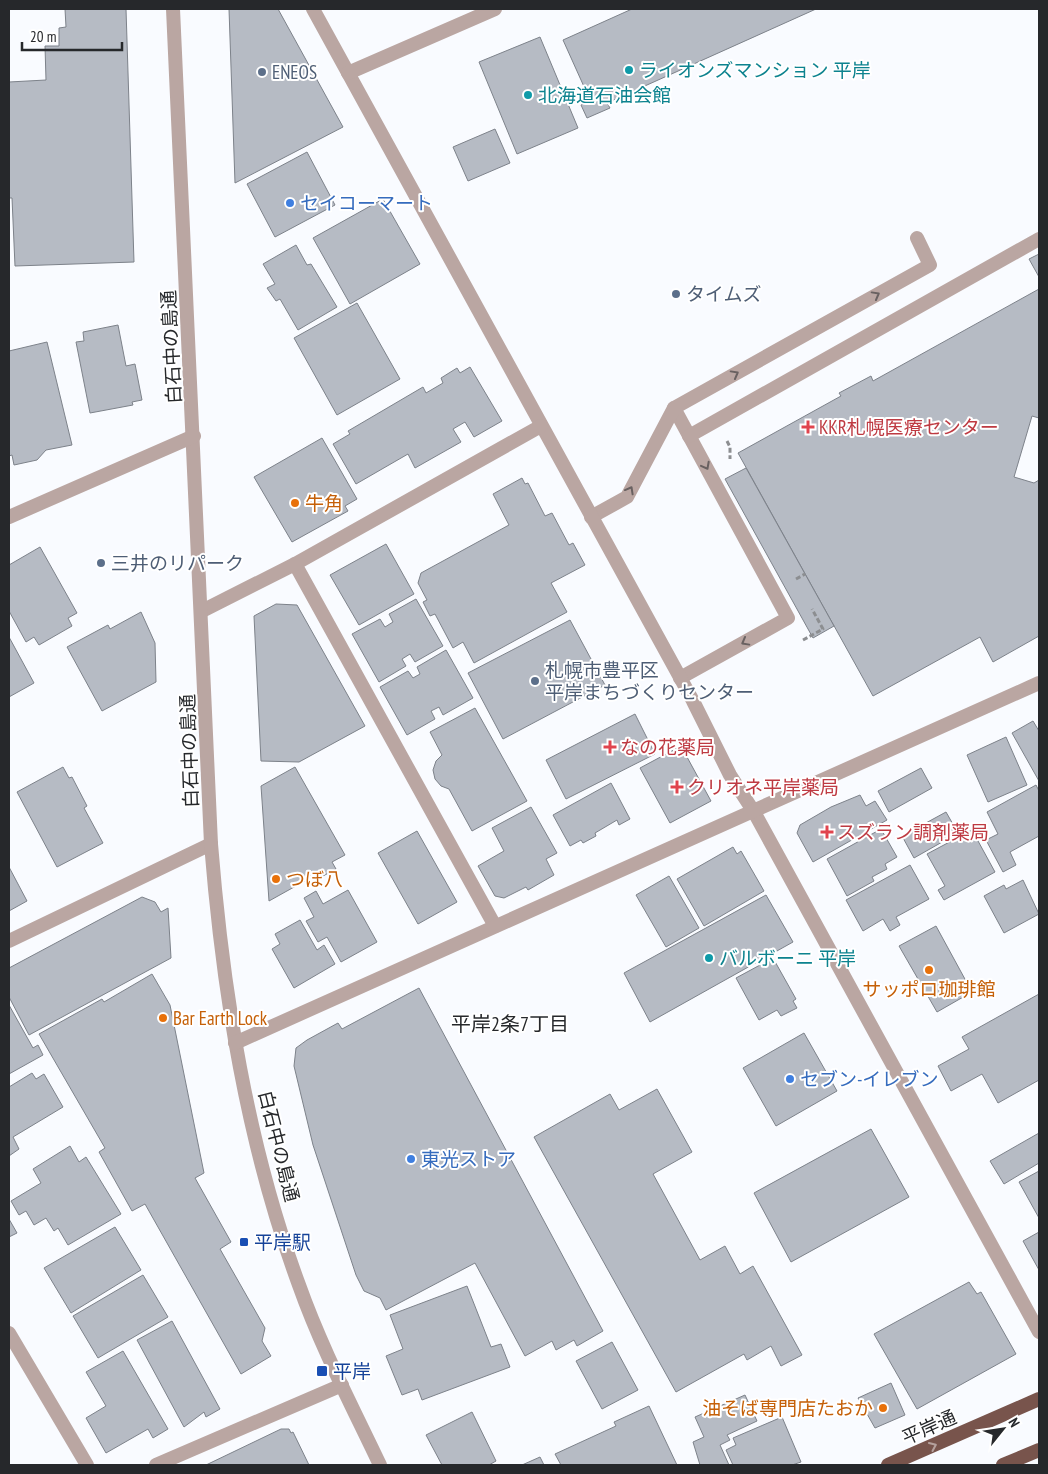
<svg xmlns="http://www.w3.org/2000/svg" width="1048" height="1474" font-family="'PT Sans Narrow','Noto Sans JP',sans-serif">
  <style>
    .building { fill: #b6bbc4; stroke: #7d828a }
    .lines { fill: none; stroke-linecap: round; stroke-linejoin: round }
    .path { stroke: #8c8e91; stroke-width: 3; stroke-dasharray: 5 2.5; stroke-linecap: butt }
    .service { stroke: #baa6a2; stroke-width: 14 }
    .minor { stroke: #baa6a2; stroke-width: 14 }
    .tertiary { stroke: #baa6a2; stroke-width: 14 }
    .trunk { stroke: #78544c; stroke-width: 14 }
    .oneway { stroke: #696161 }
    .oneway2 { stroke: #b5a19d }
    .culture-dot { fill: #0f9aa8; stroke: #fff; stroke-width: 2 }
    .service-dot { fill: #5c6f8a; stroke: #fff; stroke-width: 2 }
    .shop-dot { fill: #3f7fe0; stroke: #fff; stroke-width: 2 }
    .health-dot { fill: #e0444e; stroke: #fff; stroke-width: 2 }
    .food-dot { fill: #e8710a; stroke: #fff; stroke-width: 2 }
    .transit-dot { fill: #1a4fb4; stroke: #fff; stroke-width: 2 }
    .labels { text-anchor: middle; dominant-baseline: central; stroke-width: 4; stroke-linejoin: round; paint-order: stroke }
    .culture-label { font-size: 19px; fill: #0d838f; stroke: #fff; text-anchor: start }
    .service-label { font-size: 19px; fill: #4e5e75; stroke: #fff; text-anchor: start }
    .shop-label { font-size: 19px; fill: #366cbe; stroke: #fff; text-anchor: start }
    .street-label { font-size: 19px; fill: #26282b; stroke: #fff }
    .health-label { font-size: 19px; fill: #be3a42; stroke: #fff; text-anchor: start }
    .food-label { font-size: 19px; fill: #c56008; stroke: #fff; text-anchor: start }
    .transit-label { font-size: 19px; fill: #164399; stroke: #fff; text-anchor: start }
    .neighbourhood-label { font-size: 20px; fill: #26282b; stroke: #fff }
  </style>
  <rect width="100%" height="100%" fill="#f9fbff"/>
  <!-- building -->
  <g class="building">
    <path d="M 65,9 L 126,9 L 134,262 L 15,266 L 12,198 L 9,198 L 9,82 L 46,80 L 45,46 L 59,46 L 59,28 L 66,27 Z"/>
    <path d="M 229,9 L 278,9 L 343,127 L 235,183 Z"/>
    <path d="M 632,9 L 816,9 L 607,103 L 610,108 L 587,118 L 581,105 L 590,100 L 563,40 Z"/>
    <path d="M 540,37 L 578,128 L 517,154 L 479,62 Z"/>
    <path d="M 495,129 L 510,163 L 468,181 L 453,147 Z"/>
    <path d="M 307,152 L 335,205 L 275,237 L 247,184 Z"/>
    <path d="M 383,199 L 420,264 L 350,304 L 313,238 Z"/>
    <path d="M 296,245 L 307,265 L 311,264 L 337,307 L 298,330 L 280,299 L 276,301 L 267,288 L 275,284 L 263,264 Z"/>
    <path d="M 1039,254 L 1039,277 L 1029,259 Z"/>
    <path d="M 1039,289 L 1039,418 L 1032,416 L 1014,477 L 1034,483 L 1039,480 L 1039,636 L 993,662 L 980,637 L 873,696 L 738,453 L 841,396 L 839,393 L 871,376 L 873,381 Z"/>
    <path d="M 357,303 L 400,379 L 337,415 L 294,338 Z"/>
    <path d="M 118,325 L 126,366 L 135,364 L 142,400 L 132,402 L 133,405 L 90,413 L 76,342 L 84,341 L 83,332 Z"/>
    <path d="M 47,342 L 72,445 L 46,450 L 37,460 L 14,465 L 12,455 L 9,456 L 9,351 Z"/>
    <path d="M 470,367 L 502,421 L 474,437 L 465,422 L 453,429 L 461,442 L 415,468 L 408,454 L 356,484 L 333,444 L 350,434 L 348,431 L 423,387 L 426,393 L 443,383 L 441,378 L 457,368 L 460,373 Z"/>
    <path d="M 322,438 L 357,499 L 345,506 L 348,511 L 292,542 L 254,477 Z"/>
    <path d="M 746,468 L 834,626 L 813,638 L 725,479 Z"/>
    <path d="M 522,478 L 525,484 L 528,483 L 545,516 L 552,513 L 569,545 L 573,543 L 585,565 L 551,583 L 567,612 L 474,663 L 463,642 L 453,648 L 435,614 L 430,616 L 423,602 L 427,600 L 418,583 L 421,573 L 509,525 L 493,494 Z"/>
    <path d="M 386,544 L 414,594 L 359,625 L 330,575 Z"/>
    <path d="M 40,547 L 77,613 L 68,618 L 72,626 L 39,645 L 34,637 L 26,642 L 9,611 L 9,565 Z"/>
    <path d="M 416,599 L 443,646 L 415,662 L 410,654 L 402,659 L 406,666 L 379,682 L 352,634 L 380,619 L 385,627 L 393,622 L 389,614 Z"/>
    <path d="M 276,604 L 297,605 L 365,726 L 299,762 L 261,761 L 254,616 Z"/>
    <path d="M 141,612 L 155,643 L 156,682 L 102,711 L 67,647 L 108,625 L 110,629 Z"/>
    <path d="M 570,620 L 605,685 L 503,739 L 468,673 Z"/>
    <path d="M 9,637 L 34,683 L 9,697 Z"/>
    <path d="M 446,650 L 473,698 L 443,715 L 439,707 L 431,711 L 435,719 L 407,735 L 380,687 L 408,671 L 413,678 L 420,674 L 417,667 Z"/>
    <path d="M 475,708 L 527,801 L 472,831 L 449,789 L 441,786 L 435,779 L 433,770 L 436,761 L 442,755 L 430,732 Z"/>
    <path d="M 635,714 L 655,754 L 566,799 L 546,760 Z"/>
    <path d="M 1033,721 L 1039,731 L 1039,781 L 1012,733 Z"/>
    <path d="M 1006,737 L 1027,785 L 988,802 L 967,755 Z"/>
    <path d="M 681,746 L 711,801 L 670,823 L 640,768 Z"/>
    <path d="M 63,767 L 69,778 L 72,777 L 87,806 L 84,808 L 103,843 L 57,867 L 17,792 Z"/>
    <path d="M 295,767 L 345,855 L 332,862 L 336,869 L 323,876 L 321,872 L 269,901 L 261,786 Z"/>
    <path d="M 921,768 L 932,788 L 889,812 L 878,791 Z"/>
    <path d="M 611,783 L 630,819 L 619,825 L 617,820 L 595,833 L 596,836 L 583,843 L 581,840 L 570,846 L 553,815 Z"/>
    <path d="M 1036,785 L 1039,791 L 1039,836 L 1010,852 L 1016,865 L 1003,872 L 986,840 L 998,834 L 987,812 Z"/>
    <path d="M 860,795 L 866,806 L 875,801 L 887,820 L 813,862 L 797,833 L 800,825 L 831,807 Z"/>
    <path d="M 531,807 L 557,853 L 546,859 L 554,875 L 528,890 L 526,887 L 504,898 L 495,896 L 478,866 L 504,851 L 492,828 Z"/>
    <path d="M 946,812 L 958,833 L 914,858 L 902,836 Z"/>
    <path d="M 881,829 L 897,857 L 885,864 L 887,869 L 872,877 L 874,881 L 847,896 L 827,859 Z"/>
    <path d="M 972,830 L 995,872 L 944,900 L 938,890 L 945,886 L 927,854 Z"/>
    <path d="M 417,831 L 457,902 L 418,924 L 378,853 Z"/>
    <path d="M 733,847 L 737,854 L 741,851 L 764,891 L 704,926 L 677,879 Z"/>
    <path d="M 910,865 L 929,899 L 896,917 L 900,925 L 890,931 L 883,919 L 863,931 L 846,900 Z"/>
    <path d="M 9,867 L 27,901 L 9,911 Z"/>
    <path d="M 669,876 L 699,928 L 666,947 L 636,895 Z"/>
    <path d="M 1023,880 L 1039,914 L 1004,933 L 984,896 L 1004,885 L 1006,889 Z"/>
    <path d="M 348,890 L 377,942 L 341,962 L 327,937 L 318,942 L 306,921 L 314,917 L 304,898 L 316,891 L 323,904 Z"/>
    <path d="M 766,895 L 793,942 L 650,1022 L 624,973 Z"/>
    <path d="M 142,897 L 155,902 L 161,912 L 168,908 L 171,958 L 29,1035 L 9,997 L 9,968 Z"/>
    <path d="M 300,920 L 317,950 L 324,945 L 335,964 L 294,988 L 272,949 L 280,944 L 275,934 Z"/>
    <path d="M 936,926 L 972,992 L 937,1012 L 899,946 Z"/>
    <path d="M 773,958 L 796,999 L 793,1001 L 797,1008 L 781,1016 L 777,1010 L 759,1020 L 736,978 Z"/>
    <path d="M 152,974 L 170,1005 L 204,1173 L 195,1178 L 231,1242 L 220,1249 L 265,1328 L 262,1341 L 271,1356 L 241,1374 L 145,1204 L 132,1211 L 99,1152 L 105,1148 L 39,1034 L 102,999 L 104,1002 Z"/>
    <path d="M 419,988 L 603,1331 L 577,1346 L 574,1340 L 556,1350 L 552,1341 L 525,1356 L 475,1263 L 386,1310 L 380,1298 L 364,1291 L 356,1275 L 313,1145 L 294,1066 L 296,1048 L 307,1040 L 338,1023 L 342,1029 Z"/>
    <path d="M 1039,994 L 1039,1080 L 998,1103 L 982,1074 L 951,1091 L 938,1066 L 969,1049 L 962,1037 Z"/>
    <path d="M 9,1005 L 33,1048 L 38,1045 L 43,1055 L 9,1074 Z"/>
    <path d="M 804,1033 L 837,1091 L 776,1126 L 743,1068 Z"/>
    <path d="M 32,1073 L 36,1079 L 44,1074 L 63,1107 L 13,1137 L 19,1149 L 9,1156 L 9,1087 Z"/>
    <path d="M 657,1089 L 692,1152 L 653,1174 L 700,1260 L 725,1246 L 740,1274 L 753,1266 L 802,1355 L 781,1366 L 771,1346 L 747,1360 L 744,1354 L 676,1392 L 534,1137 L 610,1094 L 619,1110 Z"/>
    <path d="M 871,1129 L 909,1197 L 791,1262 L 754,1193 Z"/>
    <path d="M 1039,1133 L 1039,1163 L 1004,1184 L 990,1161 Z"/>
    <path d="M 70,1146 L 79,1162 L 86,1157 L 121,1214 L 68,1245 L 58,1228 L 54,1231 L 46,1218 L 34,1225 L 26,1211 L 19,1215 L 11,1201 L 41,1183 L 33,1169 Z"/>
    <path d="M 1039,1171 L 1039,1218 L 1019,1182 Z"/>
    <path d="M 9,1219 L 17,1233 L 9,1237 Z"/>
    <path d="M 115,1227 L 141,1270 L 71,1313 L 44,1268 Z"/>
    <path d="M 1039,1232 L 1039,1270 L 1023,1241 Z"/>
    <path d="M 143,1275 L 168,1317 L 98,1358 L 73,1316 Z"/>
    <path d="M 969,1282 L 977,1294 L 981,1292 L 1016,1354 L 917,1409 L 874,1334 Z"/>
    <path d="M 467,1286 L 491,1347 L 501,1344 L 510,1367 L 422,1400 L 418,1389 L 402,1395 L 386,1356 L 403,1349 L 390,1315 Z"/>
    <path d="M 172,1321 L 220,1409 L 206,1417 L 204,1412 L 184,1427 L 137,1340 Z"/>
    <path d="M 612,1342 L 638,1390 L 602,1409 L 576,1361 Z"/>
    <path d="M 123,1351 L 168,1429 L 153,1438 L 148,1429 L 106,1453 L 86,1418 L 106,1406 L 86,1372 Z"/>
    <path d="M 891,1383 L 905,1415 L 875,1428 L 858,1398 Z"/>
    <path d="M 745,1395 L 757,1421 L 727,1435 L 730,1440 L 720,1445 L 729,1465 L 700,1465 L 693,1442 L 704,1437 L 695,1417 Z"/>
    <path d="M 649,1406 L 677,1465 L 561,1465 L 555,1454 L 616,1426 L 614,1422 Z"/>
    <path d="M 472,1412 L 496,1461 L 489,1465 L 442,1465 L 426,1435 Z"/>
    <path d="M 782,1417 L 801,1462 L 792,1465 L 733,1465 L 726,1450 L 736,1445 L 733,1438 Z"/>
    <path d="M 281,1429 L 289,1429 L 291,1433 L 293,1432 L 309,1465 L 206,1465 Z"/>
    <path d="M 540,1457 L 544,1465 L 522,1465 Z"/>
  </g>
  <g class="lines">
    <!-- path -->
    <g class="path">
      <path d="M 727,441 L 730,447 L 730,459"/>
      <path d="M 796,579 L 805,574"/>
      <path d="M 803,640 L 823,629 L 812,609"/>
    </g>
    <!-- service -->
    <g class="service">
      <path d="M 674,408 L 788,618 L 680,678"/>
      <path d="M 689,436 L 1039,239"/>
      <path d="M 591,517 L 627,497 L 674,408 L 930,265 L 917,238"/>
    </g>
    <!-- minor -->
    <g class="minor">
      <path d="M 313,9 L 693,701 L 730,775 L 754,812 L 1039,1332"/>
      <path d="M 348,73 L 495,9"/>
      <path d="M 295,564 L 495,926"/>
      <path d="M 202,611 L 295,564 L 541,426"/>
      <path d="M 9,941 L 211,844"/>
      <path d="M 9,1333 L 87,1465"/>
      <path d="M 156,1465 L 342,1385"/>
    </g>
    <!-- tertiary -->
    <g class="tertiary">
      <path d="M 173,9 L 211,844 C 223,993 247,1144 299,1285 C 321,1347 352,1406 380,1465"/>
      <path d="M 9,517 L 194,436"/>
      <path d="M 235,1043 L 1039,683"/>
    </g>
    <!-- trunk -->
    <g class="trunk">
      <path d="M 888,1465 L 1039,1399"/>
      <path d="M 1003,1465 L 1039,1450"/>
    </g>
  </g>
  <!-- one-way arrows -->
  <defs><path id="oneway-chevron" d="M-2-3.5L2.5 0L-2 3.5" fill="none" stroke-width="1.6" stroke-linecap="round" stroke-linejoin="round" transform="scale(1.25)"/></defs>
  <g class="oneway">
    <use href="#oneway-chevron" transform="translate(876 295) rotate(-29)"/>
    <use href="#oneway-chevron" transform="translate(735 374) rotate(-29)"/>
    <use href="#oneway-chevron" transform="translate(706 466) rotate(62)"/>
    <use href="#oneway-chevron" transform="translate(630 490) rotate(-61)"/>
    <use href="#oneway-chevron" transform="translate(745 642) rotate(151)"/>
  </g>
  <use class="oneway2" href="#oneway-chevron" transform="translate(933 1446) rotate(-24)"/>
  <!-- markers -->
  <g class="culture-dot">
    <circle cx="629" cy="70" r="5"/>
    <circle cx="528" cy="95" r="5"/>
    <circle cx="709" cy="958" r="5"/>
  </g>
  <g class="service-dot">
    <circle cx="262" cy="72" r="5"/>
    <circle cx="676" cy="294" r="5"/>
    <circle cx="101" cy="563" r="5"/>
    <circle cx="535" cy="681" r="5"/>
  </g>
  <g class="shop-dot">
    <circle cx="290" cy="203" r="5"/>
    <circle cx="790" cy="1079" r="5"/>
    <circle cx="411" cy="1159" r="5"/>
  </g>
  <g class="health-dot">
    <path d="M805.5 419.5h5v5h5v5h-5v5h-5v-5h-5v-5h5z"/>
    <path d="M607.5 739.5h5v5h5v5h-5v5h-5v-5h-5v-5h5z"/>
    <path d="M674.5 779.5h5v5h5v5h-5v5h-5v-5h-5v-5h5z"/>
    <path d="M824.5 824.5h5v5h5v5h-5v5h-5v-5h-5v-5h5z"/>
  </g>
  <g class="food-dot">
    <circle cx="295" cy="503" r="5"/>
    <circle cx="276" cy="879" r="5"/>
    <circle cx="929" cy="970" r="5"/>
    <circle cx="163" cy="1018" r="5"/>
    <circle cx="883" cy="1408" r="5"/>
  </g>
  <g class="transit-dot">
    <rect x="239" y="1237" width="10" height="10" rx="2.5"/>
    <rect x="316" y="1365" width="12" height="12" rx="2.5"/>
  </g>
  <g class="labels">
    <!-- culture labels -->
    <g class="culture-label">
      <text x="639" y="70">ライオンズマンション 平岸</text>
      <text x="538" y="95">北海道石油会館</text>
      <text x="719" y="958">バルボーニ 平岸</text>
    </g>
    <!-- service labels -->
    <g class="service-label">
      <text x="272" y="72">ENEOS</text>
      <text x="686" y="294">タイムズ</text>
      <text x="111" y="563">三井のリパーク</text>
      <text x="545" y="670">札幌市豊平区<tspan x="545" dy="22">平岸まちづくりセンター</tspan></text>
    </g>
    <!-- shop labels -->
    <g class="shop-label">
      <text x="300" y="203">セイコーマート</text>
      <text x="800" y="1079">セブン-イレブン</text>
      <text x="421" y="1159">東光ストア</text>
    </g>
    <!-- street labels -->
    <g class="street-label">
      <text transform="translate(171 347) rotate(-93)">白石中の島通</text>
      <text transform="translate(189 751) rotate(-92)">白石中の島通</text>
      <text transform="translate(279 1146) rotate(76)">白石中の島通</text>
      <text transform="translate(929 1427) rotate(-24)">平岸通</text>
    </g>
    <!-- health labels -->
    <g class="health-label">
      <text x="819" y="427">KKR札幌医療センター</text>
      <text x="620" y="747">なの花薬局</text>
      <text x="687" y="787">クリオネ平岸薬局</text>
      <text x="837" y="832">スズラン調剤薬局</text>
    </g>
    <!-- food labels -->
    <g class="food-label">
      <text x="305" y="503">牛角</text>
      <text x="286" y="879">つぼ八</text>
      <text x="929" y="989" text-anchor="middle">サッポロ珈琲館</text>
      <text x="173" y="1018">Bar Earth Lock</text>
      <text x="873" y="1408" text-anchor="end">油そば専門店たおか</text>
    </g>
    <!-- transit labels -->
    <g class="transit-label">
      <text x="254" y="1242">平岸駅</text>
      <text x="333" y="1371">平岸</text>
    </g>
    <!-- neighbourhood labels -->
    <g class="neighbourhood-label">
      <text x="510" y="1024">平岸2条7丁目</text>
    </g>
  </g>
  <!-- border -->
  <rect width="1048" height="1474" fill="none" stroke="#26282b" stroke-width="20"/>
  <!-- north arrow -->
  <g transform="translate(1003 1429) rotate(60)" stroke="#ffffff" stroke-width="4" paint-order="stroke">
  <path d="M0-4L9 19L0 12L-9 19Z" fill="#26282b"/>
  <text y="-8" font-size="14" font-weight="bold" text-anchor="middle" fill="#26282b">N</text>
  </g>
  <!-- scale -->
  <path d="M22 42v8h100v-8" fill="none" stroke="#26282b" stroke-width="2.5"/>
  <text x="30" y="42" font-size="15" fill="#26282b" stroke="#ffffff" stroke-width="4" paint-order="stroke">20 m</text>
</svg>
